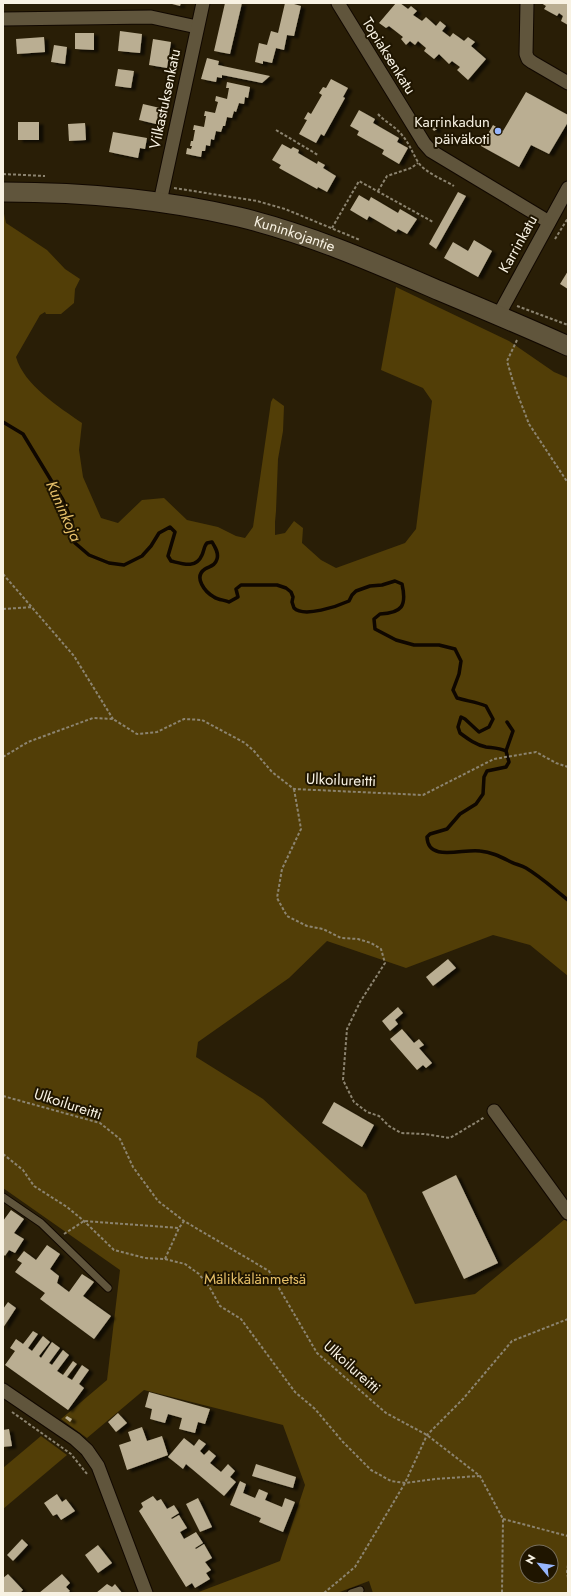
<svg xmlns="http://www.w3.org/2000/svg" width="571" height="1596" font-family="Jost,sans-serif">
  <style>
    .green { fill: #523e07; fill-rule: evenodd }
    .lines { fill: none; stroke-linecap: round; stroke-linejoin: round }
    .stream { stroke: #0f0700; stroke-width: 3.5 }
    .building { fill: #baae92; filter: url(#shadow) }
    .lane-casing { stroke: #110800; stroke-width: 9 }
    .street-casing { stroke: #110800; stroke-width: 15 }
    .secondary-casing { stroke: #110800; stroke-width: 21 }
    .path { stroke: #8c8470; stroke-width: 2; stroke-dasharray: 3 2; stroke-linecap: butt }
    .lane { stroke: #60553c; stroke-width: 7 }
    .street { stroke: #60553c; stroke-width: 13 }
    .secondary { stroke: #60553c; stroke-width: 19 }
    .poi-dot { fill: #97b6fd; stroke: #1f1500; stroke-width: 1.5 }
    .labels { text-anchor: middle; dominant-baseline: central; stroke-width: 4; stroke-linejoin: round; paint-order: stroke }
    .street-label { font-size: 15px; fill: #f8f2e3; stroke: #1f1500 }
    .poi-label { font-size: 15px; fill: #f8f2e3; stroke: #1f1500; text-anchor: end }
    .park-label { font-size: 15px; fill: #e4be67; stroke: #1f1500 }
    .water-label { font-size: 16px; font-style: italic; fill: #e7c16a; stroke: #1f1500 }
  </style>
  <defs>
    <filter id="shadow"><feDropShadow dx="4.5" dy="2.5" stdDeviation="1" flood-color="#0009"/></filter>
  </defs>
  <rect width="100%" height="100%" fill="#291e06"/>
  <!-- green -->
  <g class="green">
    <path d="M 3,209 L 6,223 L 47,250 L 65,269 L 80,279 L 75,289 L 74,303 L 61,314 L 46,314 L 45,312 L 40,315 L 16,357 C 24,385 59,407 82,423 L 79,450 L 83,477 L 101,518 L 118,523 L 142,500 L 164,498 L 187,520 L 218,527 L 236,536 L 245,538 L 253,527 L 271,402 L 273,398 L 284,406 L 283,431 L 278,459 L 276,511 L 275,522 L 275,535 L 285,533 L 294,521 L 303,528 L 302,543 L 321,560 L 336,568 L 405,543 L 416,529 L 432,401 L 423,388 L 381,370 L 396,287 L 509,341 L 554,372 L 568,378 L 568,976 L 530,945 L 493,935 L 406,968 L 327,941 L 289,978 L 198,1042 L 196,1057 L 263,1099 L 366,1194 L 415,1304 L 475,1294 L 537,1243 L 565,1219 L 568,1223 L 568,1593 L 373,1593 L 369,1581 L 337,1593 L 196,1593 L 280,1561 L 305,1485 L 283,1425 L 144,1390 L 87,1438 L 61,1419 L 107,1380 L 120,1270 L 3,1188 ZM 527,1552 L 551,1552 L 551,1576 L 527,1576 Z"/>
    <path d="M 41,1436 L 67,1455 L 3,1509 L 3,1468 Z"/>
  </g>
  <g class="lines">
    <!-- stream -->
    <g class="stream">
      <path d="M 3,422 L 23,434 L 63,500 L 72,522 L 71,533 L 75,543 L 89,555 L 109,563 L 124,565 L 142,556 L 151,546 L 159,533 L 170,527 L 175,532 L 168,556 L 171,561 C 183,564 196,569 202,555 C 204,551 204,546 207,543 L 212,542 C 215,547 219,553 217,559 C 215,566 210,566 205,569 C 193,577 205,592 214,597 C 218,600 225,600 229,602 L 238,597 L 236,589 L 241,585 L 277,585 L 286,588 L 291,592 L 293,597 L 292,602 L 294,608 C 304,618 338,606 349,601 L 352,595 L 356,591 L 370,586 L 382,585 L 395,581 L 402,584 C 407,606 402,613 380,614 L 374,619 L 375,629 L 396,640 L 414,645 L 439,645 L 455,649 L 461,661 L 459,674 L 453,690 L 457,698 C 467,701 477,702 486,706 L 493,719 L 489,727 L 479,732 L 465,719 L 461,717 L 458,727 L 460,733 C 468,739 476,745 486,747 C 493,748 499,748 506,751 L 509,762 L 506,767 L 487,771 L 484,777 L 483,794 L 476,804 L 460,814 L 447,829 L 430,834 L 427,837 C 428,863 464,848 480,851 C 491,852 499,856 509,861 C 514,864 521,865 526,868 C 541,877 554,889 568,900"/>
      <path d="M 506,751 L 513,731 L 507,722"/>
    </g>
  </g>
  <!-- building -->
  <g class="building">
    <path d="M 168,3 L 181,3 L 180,6 Z"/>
    <path d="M 225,3 L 242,3 L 230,54 L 214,51 Z"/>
    <path d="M 285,3 L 294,3 L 294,4 L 301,6 L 294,36 L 287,35 L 284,50 L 276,48 L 272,63 L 263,61 L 263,64 L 255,62 L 259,43 L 267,45 L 271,31 L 278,33 Z"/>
    <path d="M 396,3 L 400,3 L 408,9 L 411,6 L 417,11 L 413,15 L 422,21 L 426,17 L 436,26 L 440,21 L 446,26 L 442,31 L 450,37 L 453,33 L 464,41 L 468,37 L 475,42 L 471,46 L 486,59 L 468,80 L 457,70 L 460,67 L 452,61 L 449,64 L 439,54 L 434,59 L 424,51 L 426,48 L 418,41 L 415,45 L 410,41 L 406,45 L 401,39 L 403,37 L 389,26 L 386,28 L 379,23 Z"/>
    <path d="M 541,3 L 568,3 L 568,25 L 561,21 L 563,16 L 559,13 L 557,16 L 544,9 L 546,6 Z"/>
    <path d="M 120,31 L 142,34 L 140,53 L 118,51 Z"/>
    <path d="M 75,33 L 94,33 L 94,50 L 75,49 Z"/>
    <path d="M 44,37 L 45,52 L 17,54 L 16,39 Z"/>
    <path d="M 153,39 L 171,42 L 167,68 L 149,65 Z"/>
    <path d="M 54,45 L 67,47 L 65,64 L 51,62 Z"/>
    <path d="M 207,58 L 219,61 L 218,65 L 270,76 L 262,83 L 222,75 L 222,78 L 217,77 L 216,82 L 201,79 Z"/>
    <path d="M 118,69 L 134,71 L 131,88 L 115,86 Z"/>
    <path d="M 331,79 L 348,88 L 343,97 L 345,98 L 324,136 L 321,134 L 316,143 L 299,134 L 307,120 L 304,119 L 308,112 L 311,114 L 322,95 L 319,93 L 323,87 L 326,88 Z"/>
    <path d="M 227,82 L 250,87 L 248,98 L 245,97 L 244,104 L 239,103 L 236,112 L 234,111 L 232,118 L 227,117 L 225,126 L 223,126 L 221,132 L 216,131 L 214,140 L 211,139 L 210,146 L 206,145 L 205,151 L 202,151 L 201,157 L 186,154 L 187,148 L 191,149 L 192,146 L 190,146 L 191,141 L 193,141 L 195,130 L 193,130 L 194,125 L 204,127 L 206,116 L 204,116 L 205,111 L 215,113 L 218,102 L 215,101 L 216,96 L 227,99 L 229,88 L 226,88 Z"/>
    <path d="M 526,92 L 568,115 L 568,122 L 549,154 L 531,145 L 519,167 L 481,146 L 493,125 L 503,131 Z"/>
    <path d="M 143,104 L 160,108 L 156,124 L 139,120 Z"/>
    <path d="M 359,110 L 375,119 L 373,123 L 399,138 L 397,142 L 408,148 L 399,164 L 382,154 L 384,150 L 357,135 L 359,131 L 350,126 Z"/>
    <rect x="18" y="122" width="21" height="18"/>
    <path d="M 85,123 L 86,140 L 69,141 L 68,124 Z"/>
    <path d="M 433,124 L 437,129 L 434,131 L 430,126 Z"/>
    <path d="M 113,132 L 147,138 L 145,149 L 140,148 L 138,158 L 109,152 Z"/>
    <path d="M 282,144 L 291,149 L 293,147 L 299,150 L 298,153 L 317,164 L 318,161 L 325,165 L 323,168 L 336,176 L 327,192 L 318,187 L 317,189 L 279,168 L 281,165 L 272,160 Z"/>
    <path d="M 458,192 L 466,196 L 436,249 L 429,244 Z"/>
    <path d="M 359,195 L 369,201 L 371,197 L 398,213 L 400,209 L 417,219 L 407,234 L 398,229 L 396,232 L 369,216 L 367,220 L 350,210 Z"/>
    <path d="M 474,240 L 492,251 L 478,277 L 444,258 L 453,242 L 468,251 Z"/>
    <path d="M 568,271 L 568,289 L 560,284 Z"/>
    <path d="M 448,959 L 456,968 L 433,986 L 426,977 Z"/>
    <path d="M 398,1007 L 403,1013 L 395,1020 L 398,1024 L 390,1031 L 382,1021 Z"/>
    <path d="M 402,1029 L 414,1043 L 419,1039 L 424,1045 L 419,1048 L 432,1063 L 426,1068 L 423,1065 L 417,1070 L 390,1039 Z"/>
    <path d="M 334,1102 L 374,1125 L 362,1147 L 322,1123 Z"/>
    <path d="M 456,1175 L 498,1263 L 464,1279 L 422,1192 Z"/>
    <path d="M 11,1210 L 24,1219 L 14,1233 L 24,1239 L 15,1253 L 9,1250 L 5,1256 L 3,1254 L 3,1221 Z"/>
    <path d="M 47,1245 L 60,1254 L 50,1269 L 59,1276 L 57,1283 L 69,1292 L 82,1274 L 94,1282 L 83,1296 L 111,1316 L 94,1339 L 40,1299 L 45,1293 L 15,1272 L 22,1263 L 17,1260 L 24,1251 L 36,1260 Z"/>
    <path d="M 8,1302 L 16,1308 L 3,1328 L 3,1309 Z"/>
    <path d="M 33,1331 L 38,1334 L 28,1348 L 32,1351 L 43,1336 L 50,1342 L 39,1356 L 41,1358 L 52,1342 L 60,1348 L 49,1363 L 52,1365 L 63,1350 L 69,1355 L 57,1371 L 63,1375 L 73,1361 L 77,1364 L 67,1377 L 72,1380 L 82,1365 L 89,1370 L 79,1384 L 84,1388 L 68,1410 L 5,1365 L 15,1351 L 10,1348 L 16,1339 L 23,1344 Z"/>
    <path d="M 149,1392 L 210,1409 L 205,1424 L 198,1422 L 195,1433 L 179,1429 L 182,1418 L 168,1414 L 165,1423 L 150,1419 L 152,1409 L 145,1407 Z"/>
    <path d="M 118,1413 L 127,1423 L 116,1432 L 108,1422 Z"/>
    <path d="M 67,1416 L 72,1419 L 70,1422 L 65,1418 Z"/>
    <path d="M 142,1427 L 147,1441 L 162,1436 L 168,1455 L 127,1470 L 119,1445 L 131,1441 L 128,1432 Z"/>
    <path d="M 9,1429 L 12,1446 L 3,1447 L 3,1430 Z"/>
    <path d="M 184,1438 L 194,1446 L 199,1439 L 206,1444 L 200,1451 L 204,1455 L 209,1450 L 216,1456 L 210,1463 L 221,1472 L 228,1464 L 235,1471 L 230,1477 L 236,1482 L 224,1496 L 186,1464 L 183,1469 L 168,1457 Z"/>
    <path d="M 256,1464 L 296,1477 L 293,1488 L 252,1476 Z"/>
    <path d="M 240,1481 L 246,1484 L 243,1493 L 255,1498 L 259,1489 L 268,1493 L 265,1500 L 282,1507 L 285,1498 L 295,1502 L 283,1532 L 259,1522 L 261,1518 L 230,1505 Z"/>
    <path d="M 57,1494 L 62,1502 L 66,1499 L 75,1511 L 61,1520 L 57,1514 L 53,1516 L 44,1503 Z"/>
    <path d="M 153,1496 L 157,1501 L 161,1499 L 167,1509 L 174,1505 L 179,1513 L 171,1518 L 172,1519 L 179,1515 L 187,1528 L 180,1532 L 184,1539 L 196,1532 L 203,1543 L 195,1548 L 196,1549 L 204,1544 L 212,1558 L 205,1562 L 211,1570 L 206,1573 L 210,1579 L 195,1588 L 192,1583 L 186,1587 L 139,1511 L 143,1507 L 141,1503 Z"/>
    <path d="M 198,1498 L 212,1527 L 200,1532 L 186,1504 Z"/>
    <path d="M 22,1539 L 28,1545 L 13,1561 L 7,1555 Z"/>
    <path d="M 98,1545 L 112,1563 L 98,1573 L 85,1555 Z"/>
    <path d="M 8,1574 L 23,1590 L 20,1593 L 3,1593 L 3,1578 Z"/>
    <path d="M 62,1574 L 70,1583 L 66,1587 L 70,1591 L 67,1593 L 39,1593 Z"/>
    <path d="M 107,1584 L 112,1587 L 115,1584 L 122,1593 L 96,1593 Z"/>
  </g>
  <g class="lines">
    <!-- lane casing -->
    <g class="lane-casing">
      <g id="lane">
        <path d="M 3,1197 L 41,1223 L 108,1288"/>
        <path d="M 351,1593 L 360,1590"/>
      </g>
    </g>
    <!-- street casing -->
    <g class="street-casing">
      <g id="street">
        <path d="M 338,3 L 424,143 L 431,151 L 549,222"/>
        <path d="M 527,3 L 526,54 L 528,59 L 532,62 L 568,83"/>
        <path d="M 3,19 L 151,17 L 197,27"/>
        <path d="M 160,202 L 203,3"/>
        <path d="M 498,316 L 568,188"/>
        <path d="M 494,1111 L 568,1213"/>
        <path d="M 3,1390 L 75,1439 L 87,1450 L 98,1466 L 146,1593"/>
      </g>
    </g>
    <!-- secondary casing -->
    <g class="secondary-casing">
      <g id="secondary">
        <path id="s1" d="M 3,192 C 83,192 162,199 239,217 C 309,234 375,263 440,291 C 483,309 526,327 568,346"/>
      </g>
    </g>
    <!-- path -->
    <g class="path">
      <path d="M 378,114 C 385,122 395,126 402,135 C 409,143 412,152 418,162 C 424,172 444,180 454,186"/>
      <path d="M 276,130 L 318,155"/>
      <path d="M 3,174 L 45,176"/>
      <path d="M 174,188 L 257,201 L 285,209 L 360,240"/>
      <path d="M 378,191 L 387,176 L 411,168 L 418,163"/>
      <path d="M 332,228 L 359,181 L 433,222"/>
      <path d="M 555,239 L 568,218"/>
      <path d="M 517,306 L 568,325"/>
      <path d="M 517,340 L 507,361 L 514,385 L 529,424 L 568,483"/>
      <path d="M 3,574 L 74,656 L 113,719"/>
      <path d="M 3,609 L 33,607"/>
      <path d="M 3,757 L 28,742 L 93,718 L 113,719 L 137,734 L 157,732 L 184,719 L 202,720 L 245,743 L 254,751 L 272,772 L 294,789 L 423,795 L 494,759 L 536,752 L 556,763 L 568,767"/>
      <path d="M 294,789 L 301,829 L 282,869 L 277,898 L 287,916 L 307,926 L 323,929 L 341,938 L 358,939 L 371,943 L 381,949 L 385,963 L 360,1002 L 347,1029 L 343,1080 L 354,1102 L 367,1112 L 379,1116 L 389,1126 L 401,1133 L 424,1134 L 450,1138 L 485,1117"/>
      <path d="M 3,1096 L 100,1123 L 120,1139 L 133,1167 L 158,1201 L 184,1221 L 269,1271 L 317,1353 L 386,1413 L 427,1435 L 480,1476 L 503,1519 L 502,1593"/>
      <path d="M 3,1154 L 23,1170 L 34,1186 L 67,1207 L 84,1221 L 114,1250 L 145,1258 L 165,1259 L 185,1264 L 199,1274 L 210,1288 L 220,1306 L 241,1319 L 295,1392 L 315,1409 L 343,1442 L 371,1470 L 391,1481 L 405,1483 L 435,1479 L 479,1476"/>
      <path d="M 64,1234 L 84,1221 L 179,1228"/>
      <path d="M 165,1259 L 179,1228 L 184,1221"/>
      <path d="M 12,1412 L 71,1454 L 87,1474"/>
      <path d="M 503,1519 L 568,1536"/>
      <path d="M 568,1565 L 567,1572 L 568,1578"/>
      <path d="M 324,1593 L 355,1567 L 405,1483 L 427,1435 L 463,1399 L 512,1341 L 568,1319"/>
    </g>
    <!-- lane -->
    <use href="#lane" class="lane"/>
    <!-- street -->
    <use href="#street" class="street"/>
    <!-- secondary -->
    <use href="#secondary" class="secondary"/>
  </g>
  <!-- markers -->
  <circle class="poi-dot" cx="498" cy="131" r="4"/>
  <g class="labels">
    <!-- street labels -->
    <g class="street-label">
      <text transform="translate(389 56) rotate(58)">Topiaksenkatu</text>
      <text transform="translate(165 99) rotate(-78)">Vilkastuksenkatu</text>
      <text stroke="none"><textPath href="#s1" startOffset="296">Kuninkojantie</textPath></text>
      <text transform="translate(518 244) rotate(-61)">Karrinkatu</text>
      <text transform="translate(341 780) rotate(2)">Ulkoilureitti</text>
      <text transform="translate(68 1104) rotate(18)">Ulkoilureitti</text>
      <text transform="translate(352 1367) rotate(42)">Ulkoilureitti</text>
    </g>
    <!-- poi labels -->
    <g class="poi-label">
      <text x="490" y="122">Karrinkadun<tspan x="490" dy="17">päiväkoti</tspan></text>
    </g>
    <!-- park labels -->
    <g class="park-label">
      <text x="255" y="1279">Mälikkälänmetsä</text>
    </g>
    <!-- water labels -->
    <g class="water-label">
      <text transform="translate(64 511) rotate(66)">Kuninkoja</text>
    </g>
  </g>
  <!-- border -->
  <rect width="571" height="1596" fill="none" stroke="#f8f2e3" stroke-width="8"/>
  <!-- north arrow -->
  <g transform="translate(539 1564) rotate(299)"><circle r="19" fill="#1f1500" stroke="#766d5b"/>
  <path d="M0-3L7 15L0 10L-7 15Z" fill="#97b6fd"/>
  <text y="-6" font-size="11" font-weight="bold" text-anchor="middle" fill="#f8f2e3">N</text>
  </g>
</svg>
